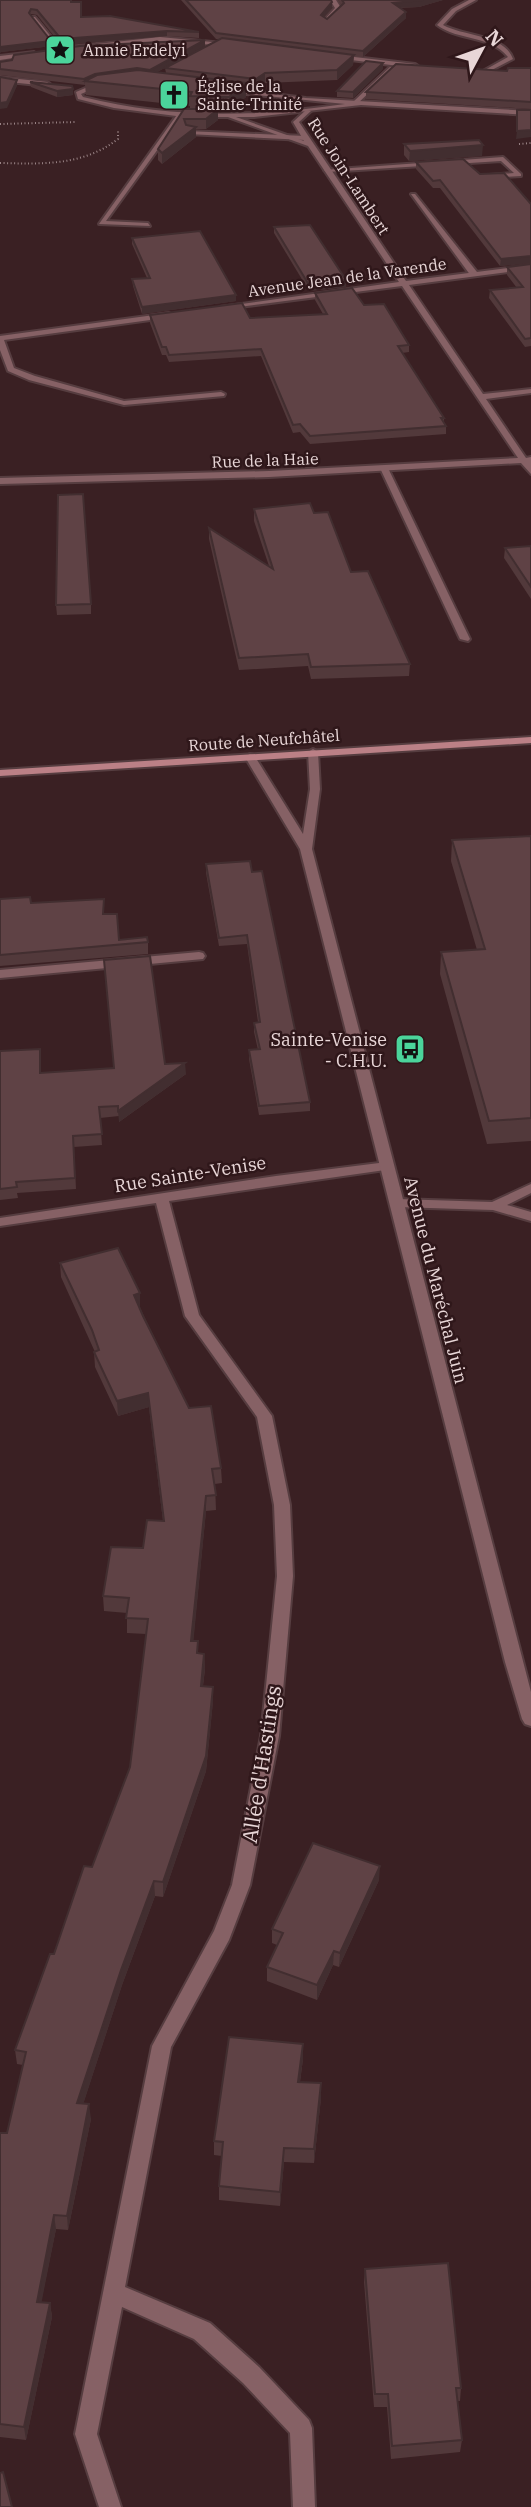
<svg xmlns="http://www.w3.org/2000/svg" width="531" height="2507" font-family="'IBM Plex Serif',serif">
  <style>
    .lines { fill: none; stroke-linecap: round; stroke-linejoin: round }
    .service-casing { stroke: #563d40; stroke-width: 4 }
    .minor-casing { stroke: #563d40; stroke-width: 4 }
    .tertiary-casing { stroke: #563d40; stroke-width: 4 }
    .secondary-casing { stroke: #563d40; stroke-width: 4 }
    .path { stroke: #998385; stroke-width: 2; stroke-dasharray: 1 2.5; stroke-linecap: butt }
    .service { fill: #866165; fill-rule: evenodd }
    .minor { fill: #866165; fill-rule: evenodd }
    .tertiary { fill: #866165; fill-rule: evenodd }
    .secondary { fill: #bb8086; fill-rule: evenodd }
    .wall { fill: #52393b }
    .shaded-wall { fill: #422e30 }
    .building { fill: #5f4245; stroke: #422e30; stroke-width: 2 }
    .labels { text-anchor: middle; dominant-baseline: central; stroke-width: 5; stroke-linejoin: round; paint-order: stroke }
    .far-poi-label { font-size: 16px; fill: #e8d6d7; stroke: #2f171a; text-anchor: start }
    .far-street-label { font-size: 16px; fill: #e8d6d7; stroke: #2f171a }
    .poi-label { font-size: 18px; fill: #e8d6d7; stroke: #2f171a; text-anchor: end }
    .street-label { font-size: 18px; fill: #e8d6d7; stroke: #2f171a }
    .near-street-label { font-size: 21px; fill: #e8d6d7; stroke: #2f171a }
  </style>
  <rect width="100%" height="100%" fill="#3a2023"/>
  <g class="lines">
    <!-- service casing -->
    <g class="service-casing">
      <g id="service">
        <path d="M 469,0 L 476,0 L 456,11 L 443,25 C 465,37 504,34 513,59 L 488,72 L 483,71 L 508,57 C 491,35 458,41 437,25 L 452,9 Z"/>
        <path d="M 31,17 L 35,17 L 62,50 L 58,50 Z"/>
        <path d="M 186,131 L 305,136 L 308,138 L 305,140 L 188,134 Z"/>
        <path d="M 503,157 L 521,174 L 521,176 L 487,178 L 489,175 L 514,173 L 501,161 L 327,172 L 324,170 Z"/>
        <path d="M 411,194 L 415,194 L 477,272 L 477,276 L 471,276 Z"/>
        <path d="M 381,466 L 388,468 L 470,639 L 468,641 L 460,639 L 380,468 Z"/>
        <path d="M 531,1184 L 531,1193 L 507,1205 L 531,1212 L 531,1221 L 493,1210 L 397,1207 L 390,1203 L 397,1199 L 492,1202 Z"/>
      </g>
    </g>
    <!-- minor casing -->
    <g class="minor-casing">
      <g id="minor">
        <path d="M 330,0 L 336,0 L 341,8 L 327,22 L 324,20 L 335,8 Z"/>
        <path d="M 160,37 L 233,44 L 230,46 L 160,41 L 73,49 L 70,47 Z"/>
        <path d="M 34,52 L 32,55 L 0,60 L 0,56 Z"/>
        <path d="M 337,55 L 415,64 L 418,66 L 415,68 L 335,58 Z"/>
        <path d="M 390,67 L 395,68 L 357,104 L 353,104 L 353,102 Z"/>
        <path d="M 306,110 L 311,111 L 299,122 L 406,281 L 531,265 L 531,269 L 409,285 L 483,394 L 531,389 L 531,393 L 486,399 L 526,458 L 531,457 L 531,474 L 521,463 L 269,477 L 0,484 L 0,478 L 269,471 L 518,458 L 402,286 L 224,309 L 220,307 L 399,282 L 308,146 L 228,117 L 233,116 L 304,141 L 293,122 Z"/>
        <path d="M 179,112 L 184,113 L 106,221 L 148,223 L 150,226 L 99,224 Z"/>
        <path d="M 169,313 L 173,315 L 172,317 L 4,340 L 14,368 L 35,376 L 124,401 L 221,392 L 225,394 L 224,396 L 124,405 L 29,380 L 8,371 L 0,350 L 0,336 Z"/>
        <path d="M 199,952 L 203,953 L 205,956 L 203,959 L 0,978 L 0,970 Z"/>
        <path d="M 387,1162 L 392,1163 L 394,1166 L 392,1169 L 169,1201 L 199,1315 L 272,1416 L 290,1505 L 293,1576 L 279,1736 L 250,1885 L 229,1940 L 171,2047 L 125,2287 L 210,2323 L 259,2367 L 309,2420 L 312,2428 L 315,2507 L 293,2507 L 290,2433 L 243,2383 L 194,2339 L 122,2307 L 97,2434 L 121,2507 L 99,2507 L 75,2434 L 152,2046 L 214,1931 L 232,1885 L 261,1736 L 277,1576 L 274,1505 L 257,1417 L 185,1316 L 156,1203 L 0,1226 L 0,1218 L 276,1176 Z"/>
      </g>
    </g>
    <!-- tertiary casing -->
    <g class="tertiary-casing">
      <g id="tertiary">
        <path d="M 0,77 L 47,82 L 50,84 L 47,86 L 0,81 Z"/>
        <path d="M 102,81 L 104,84 L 81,94 L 83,97 C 170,119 257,117 345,104 L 228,92 L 230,89 L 306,98 L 531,111 L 531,115 L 361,105 L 254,117 L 184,117 L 114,108 L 78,99 L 76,92 Z"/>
        <path d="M 313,749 L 318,752 L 320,789 L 312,849 L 531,1692 L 531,1726 L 525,1724 L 522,1719 L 505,1662 L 300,849 L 245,757 L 250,754 L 254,755 L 303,834 L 310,789 L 308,752 Z"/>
      </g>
    </g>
    <!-- secondary casing -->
    <g class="secondary-casing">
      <path id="secondary" d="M 531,737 L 531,743 L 0,776 L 0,770 Z"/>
    </g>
    <!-- path -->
    <g class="path">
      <path d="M 0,124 L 76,122"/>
      <path d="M 519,144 L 531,143"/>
      <path d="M 0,163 C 43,164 83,166 118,139 L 118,129"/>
    </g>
    <!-- service -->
    <use href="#service" class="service"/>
    <!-- minor -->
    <use href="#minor" class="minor"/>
    <!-- tertiary -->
    <use href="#tertiary" class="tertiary"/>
    <!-- secondary -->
    <use href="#secondary" class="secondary"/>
  </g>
  <!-- wall -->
  <g class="wall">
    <path d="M 0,0 L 72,2 L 81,17 L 199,32 L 199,38 L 167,36 L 61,45 L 37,15 L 31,14 L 31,15 L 52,46 L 1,52 Z"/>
    <path d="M 181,0 L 331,0 L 332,8 L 324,17 L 327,19 L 341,5 L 338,0 L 443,0 L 419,7 L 400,8 L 406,12 L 406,18 L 363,57 L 354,56 L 353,65 L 337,80 L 265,83 L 256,89 L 246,88 L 246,97 L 229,111 L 218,111 L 218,120 L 206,129 L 196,129 L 196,137 L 162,164 L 158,160 L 158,149 L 190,109 L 190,106 L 86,95 L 85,85 L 0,75 L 0,62 L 205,46 L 157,72 L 166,73 L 165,68 L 220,39 L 216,39 Z"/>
    <path d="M 531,68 L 531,109 L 366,99 L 366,92 Z"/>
    <path d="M 383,69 L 353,98 L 337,97 L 337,91 Z"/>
    <path d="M 30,82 L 73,95 L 57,97 L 31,87 Z"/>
    <path d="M 404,144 L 482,156 L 409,161 L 404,155 Z"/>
    <path d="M 416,162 L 480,174 L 531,204 L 531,263 L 500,266 L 440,188 L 433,188 L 416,169 Z"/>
    <path d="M 274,227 L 346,287 L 309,291 L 274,233 Z"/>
    <path d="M 132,238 L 236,295 L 236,301 L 142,314 L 133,286 L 132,279 L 147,278 L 132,244 Z"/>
    <path d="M 531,264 L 531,346 L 525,347 L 489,298 L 490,290 L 517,288 L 507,275 L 507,267 Z"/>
    <path d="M 315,293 L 364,305 L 409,345 L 409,352 L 402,353 L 444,418 L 444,422 L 446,426 L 446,434 L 310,444 L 300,432 L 293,433 L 261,356 L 169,362 L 166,355 L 162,355 L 150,323 L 150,315 L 250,318 L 323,314 L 315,300 Z"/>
    <path d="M 254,509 L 314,513 L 410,664 L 409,676 L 311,679 L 308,666 L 239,670 L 209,539 L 209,528 L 269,566 L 254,521 Z"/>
    <path d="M 531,546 L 531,599 L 504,558 L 505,548 Z"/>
    <path d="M 91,604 L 91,614 L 57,615 L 56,605 Z"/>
    <path d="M 531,836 L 531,1141 L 487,1144 L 440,974 L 441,952 L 477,950 L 451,861 L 452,840 Z"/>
    <path d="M 206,864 L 252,872 L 310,1102 L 310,1111 L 259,1115 L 249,1059 L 249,1050 L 258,1050 L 254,1032 L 254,1023 L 258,1022 L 247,944 L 219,946 L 206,873 Z"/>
    <path d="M 0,899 L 105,914 L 119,940 L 148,942 L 148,954 L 0,966 Z"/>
    <path d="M 0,1051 L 41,1073 L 165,1064 L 186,1074 L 119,1122 L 119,1116 L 100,1118 L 102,1145 L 74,1147 L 76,1189 L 17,1193 L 18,1198 L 0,1200 Z"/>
    <path d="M 60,1263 L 140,1293 L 140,1308 L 189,1408 L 221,1468 L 222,1483 L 215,1484 L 216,1510 L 206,1511 L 193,1641 L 199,1654 L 204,1654 L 205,1669 L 203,1686 L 213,1687 L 213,1701 L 206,1771 L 163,1897 L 155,1896 L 122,1985 L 83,2104 L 91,2119 L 68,2230 L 56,2229 L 41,2302 L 50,2303 L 52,2317 L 26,2440 L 0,2437 L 0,2133 L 7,2133 L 23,2065 L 17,2064 L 15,2050 L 54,1954 L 92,1867 L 130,1767 L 146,1634 L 127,1633 L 127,1613 L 104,1611 L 103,1596 L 143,1548 L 163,1521 L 149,1407 L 118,1416 L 95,1367 L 94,1352 L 95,1352 L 61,1277 Z"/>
    <path d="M 379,1880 L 339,1967 L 333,1965 L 317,2000 L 267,1981 L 267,1967 L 277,1945 L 272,1943 L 272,1929 Z"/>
    <path d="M 303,2059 L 300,2082 L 321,2083 L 321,2098 L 314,2163 L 284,2162 L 280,2206 L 219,2200 L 219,2186 L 222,2156 L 214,2155 L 214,2141 Z"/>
    <path d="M 365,2269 L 461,2388 L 460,2401 L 457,2401 L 462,2440 L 460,2452 L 391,2459 L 387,2407 L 374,2407 L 364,2282 Z"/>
  </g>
  <!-- shaded-wall -->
  <g class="shaded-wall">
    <path d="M 423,0 L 443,0 L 419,7 L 393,8 L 393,3 Z"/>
    <path d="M 332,2 L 332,8 L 321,20 L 321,15 Z"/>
    <path d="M 406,12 L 406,18 L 363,57 L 363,51 Z"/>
    <path d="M 167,31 L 167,36 L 61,45 L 61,39 Z"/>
    <path d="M 205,40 L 205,46 L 150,76 L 150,70 Z"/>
    <path d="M 51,41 L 52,46 L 1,52 L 0,54 L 0,47 L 1,47 Z"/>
    <path d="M 354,55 L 353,65 L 337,80 L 337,70 Z"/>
    <path d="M 383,63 L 383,69 L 353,98 L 353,92 Z"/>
    <path d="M 137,68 L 138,74 L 85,81 L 85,85 L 84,79 L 95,74 Z"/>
    <path d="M 265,73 L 265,83 L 256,89 L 256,79 Z"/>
    <path d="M 17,80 L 17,86 L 7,108 L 0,109 L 0,103 Z"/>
    <path d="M 246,83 L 246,97 L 229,111 L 229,97 Z"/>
    <path d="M 73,89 L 73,95 L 57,97 L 57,91 Z"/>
    <path d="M 218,109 L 218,120 L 206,129 L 206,119 Z"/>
    <path d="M 196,127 L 196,137 L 162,164 L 162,153 Z"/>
    <path d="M 531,130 L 531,137 L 516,139 L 517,131 Z"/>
    <path d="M 483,145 L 482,156 L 409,161 L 410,151 Z"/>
    <path d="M 531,256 L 531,263 L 500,266 L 501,259 Z"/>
    <path d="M 346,280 L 346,287 L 309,291 L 309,285 Z"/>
    <path d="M 236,295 L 236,301 L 142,314 L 142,307 Z"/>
    <path d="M 185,1063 L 186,1074 L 119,1122 L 118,1111 Z"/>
    <path d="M 140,1293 L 140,1308 L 135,1309 L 134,1295 Z"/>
    <path d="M 148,1393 L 149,1407 L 118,1416 L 117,1401 Z"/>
    <path d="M 206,1496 L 206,1511 L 192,1656 L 191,1641 Z"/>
    <path d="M 204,1654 L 205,1669 L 201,1701 L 201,1686 Z"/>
    <path d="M 213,1687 L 213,1701 L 206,1771 L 163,1897 L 163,1882 Z"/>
    <path d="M 380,1866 L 379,1880 L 339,1967 L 340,1953 Z"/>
    <path d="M 154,1881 L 155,1896 L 122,1985 L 79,2117 L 77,2103 L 121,1970 Z"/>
    <path d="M 334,1951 L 333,1965 L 317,2000 L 317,1985 Z"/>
    <path d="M 303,2044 L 303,2059 L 298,2096 L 298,2082 Z"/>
    <path d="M 321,2083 L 321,2098 L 314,2163 L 314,2149 Z"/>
    <path d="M 89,2104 L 91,2119 L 68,2230 L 67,2216 Z"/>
    <path d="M 284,2148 L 284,2162 L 280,2206 L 280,2192 Z"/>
    <path d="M 54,2215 L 56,2229 L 39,2315 L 37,2302 Z"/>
    <path d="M 50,2303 L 52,2317 L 26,2440 L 24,2427 Z"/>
  </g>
  <!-- building -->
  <g class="building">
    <path d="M 0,0 L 71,0 L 71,2 L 81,2 L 81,17 L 110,16 L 199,32 L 167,31 L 61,39 L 37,10 L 31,9 L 29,13 L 51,41 L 0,47 Z"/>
    <path d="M 186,0 L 331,0 L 332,2 L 321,15 L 327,19 L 344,3 L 342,0 L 423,0 L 393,3 L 406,12 L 363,51 L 216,33 Z"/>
    <path d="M 222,38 L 354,55 L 337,70 L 265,73 L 256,79 L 165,68 Z"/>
    <path d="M 205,40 L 150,70 L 137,68 L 95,74 L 84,79 L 0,69 L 0,62 L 12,60 L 14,55 L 80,46 Z"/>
    <path d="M 366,61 L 383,63 L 353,92 L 337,91 Z"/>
    <path d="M 396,64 L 507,71 L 508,68 L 531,68 L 531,102 L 366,92 Z"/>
    <path d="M 138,70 L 246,83 L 229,97 L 190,96 L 192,92 L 85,81 L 97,75 Z"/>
    <path d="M 0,77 L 17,80 L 7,102 L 0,103 Z"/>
    <path d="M 30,82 L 72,86 L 73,89 L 57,91 Z"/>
    <path d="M 184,109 L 218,109 L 206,119 L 184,119 L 186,125 L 196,127 L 162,153 L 158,149 Z"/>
    <path d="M 517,110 L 531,110 L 531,130 L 517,131 Z"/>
    <path d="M 479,140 L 483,145 L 410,151 L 404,144 Z"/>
    <path d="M 463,159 L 480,174 L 504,173 L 531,204 L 531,256 L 501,259 L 440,180 L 433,181 L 416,162 Z"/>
    <path d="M 310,225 L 346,280 L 309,285 L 274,227 Z"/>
    <path d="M 200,231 L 236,295 L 142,307 L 132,279 L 150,278 L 132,238 Z"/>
    <path d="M 531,264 L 531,338 L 525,339 L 490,290 L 523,287 L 507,267 Z"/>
    <path d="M 352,288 L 364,305 L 384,304 L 409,345 L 398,346 L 444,418 L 441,418 L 446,426 L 310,436 L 300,424 L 293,425 L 261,349 L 169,355 L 166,347 L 162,347 L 150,315 L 242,303 L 250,318 L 327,314 L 315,293 Z"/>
    <path d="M 83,494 L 91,604 L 56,605 L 58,495 Z"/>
    <path d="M 310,503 L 314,513 L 328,512 L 351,572 L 368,571 L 410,664 L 311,667 L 308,654 L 239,658 L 209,528 L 273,569 L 254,509 Z"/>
    <path d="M 531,546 L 531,587 L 505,548 Z"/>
    <path d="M 531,836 L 531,1118 L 489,1121 L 441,952 L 485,949 L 452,840 Z"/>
    <path d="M 250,861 L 252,872 L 262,871 L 310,1102 L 259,1106 L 249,1050 L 260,1049 L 254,1023 L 260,1022 L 247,935 L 219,938 L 206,864 Z"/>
    <path d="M 30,897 L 31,903 L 104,899 L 103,914 L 117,914 L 119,940 L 147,937 L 148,942 L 0,955 L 0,899 Z"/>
    <path d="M 150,956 L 165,1064 L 185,1063 L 118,1111 L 118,1106 L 99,1107 L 102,1134 L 73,1136 L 75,1178 L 16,1182 L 17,1187 L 0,1189 L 0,1051 L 40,1049 L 40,1073 L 114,1068 L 104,960 Z"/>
    <path d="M 118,1248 L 140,1293 L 134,1295 L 143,1316 L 189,1408 L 211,1406 L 221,1468 L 212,1469 L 216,1495 L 206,1496 L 191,1641 L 198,1641 L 197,1653 L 204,1654 L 201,1686 L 213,1687 L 206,1756 L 163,1882 L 154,1881 L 121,1970 L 77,2103 L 89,2104 L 67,2216 L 54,2215 L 37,2302 L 50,2303 L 24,2427 L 0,2424 L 0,2133 L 7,2133 L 26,2052 L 15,2050 L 50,1954 L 54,1954 L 84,1866 L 92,1867 L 130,1767 L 148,1619 L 126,1618 L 129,1598 L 103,1596 L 111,1547 L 143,1548 L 147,1520 L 164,1521 L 148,1393 L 117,1401 L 94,1352 L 99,1350 L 92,1330 L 60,1263 Z"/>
    <path d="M 313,1843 L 380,1866 L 340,1953 L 334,1951 L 317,1985 L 267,1967 L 283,1933 L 272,1929 Z"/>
    <path d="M 229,2037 L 303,2044 L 298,2082 L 321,2083 L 314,2149 L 284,2148 L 280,2192 L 219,2186 L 223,2142 L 214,2141 Z"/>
    <path d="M 448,2263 L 461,2388 L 456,2388 L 462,2440 L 392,2446 L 388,2394 L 375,2394 L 365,2269 Z"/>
    <path d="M 3,2472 L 12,2507 L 0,2507 L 0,2473 Z"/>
  </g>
  <!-- icons -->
  <defs>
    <g id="sight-square" transform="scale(1.575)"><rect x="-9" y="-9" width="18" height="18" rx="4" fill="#4bd49b" stroke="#2f171a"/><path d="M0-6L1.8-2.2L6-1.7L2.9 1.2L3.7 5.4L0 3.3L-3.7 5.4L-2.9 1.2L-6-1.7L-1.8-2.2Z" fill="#111"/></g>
    <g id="church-square" transform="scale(1.575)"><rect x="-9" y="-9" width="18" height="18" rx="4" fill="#4bd49b" stroke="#2f171a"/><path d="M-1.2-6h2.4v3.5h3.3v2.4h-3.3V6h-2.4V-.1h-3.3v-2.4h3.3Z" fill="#111"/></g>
    <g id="bus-square" transform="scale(1.575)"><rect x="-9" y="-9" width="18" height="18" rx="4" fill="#4bd49b" stroke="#2f171a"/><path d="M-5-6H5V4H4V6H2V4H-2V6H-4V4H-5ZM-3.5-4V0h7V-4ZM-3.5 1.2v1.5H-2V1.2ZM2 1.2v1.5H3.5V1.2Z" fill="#111"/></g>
  </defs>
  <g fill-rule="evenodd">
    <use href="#sight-square" x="60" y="50"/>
    <use href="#church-square" x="174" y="95"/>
    <use href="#bus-square" x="410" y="1049"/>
  </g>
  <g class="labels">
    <!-- far-poi labels -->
    <g class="far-poi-label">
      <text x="83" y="50">Annie Erdelyi</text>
      <text x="197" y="86">Église de la<tspan x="197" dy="18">Sainte-Trinité</tspan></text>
    </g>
    <!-- far-street labels -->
    <g class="far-street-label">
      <text transform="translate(349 176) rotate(57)">Rue Join-Lambert</text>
      <text transform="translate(347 277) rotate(-8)">Avenue Jean de la Varende</text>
      <text transform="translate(265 460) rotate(-2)">Rue de la Haie</text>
      <text transform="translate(264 740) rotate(-4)">Route de Neufchâtel</text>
    </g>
    <!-- poi labels -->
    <g class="poi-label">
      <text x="387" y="1039">Sainte-Venise<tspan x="387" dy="21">- C.H.U.</tspan></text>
    </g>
    <!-- street labels -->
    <g class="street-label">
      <text transform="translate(190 1174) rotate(-9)">Rue Sainte-Venise</text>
      <text transform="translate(436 1280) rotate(76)">Avenue du Maréchal Juin</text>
    </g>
    <!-- near-street labels -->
    <g class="near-street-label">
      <text transform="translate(261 1764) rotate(-81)">Allée d'Hastings</text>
    </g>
  </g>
  <!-- north arrow -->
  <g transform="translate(482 49) rotate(49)" stroke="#2f171a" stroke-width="5" paint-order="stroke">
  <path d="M0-5L12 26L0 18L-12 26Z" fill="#e8d6d7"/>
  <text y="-10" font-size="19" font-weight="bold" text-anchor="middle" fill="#e8d6d7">N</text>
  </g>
</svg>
